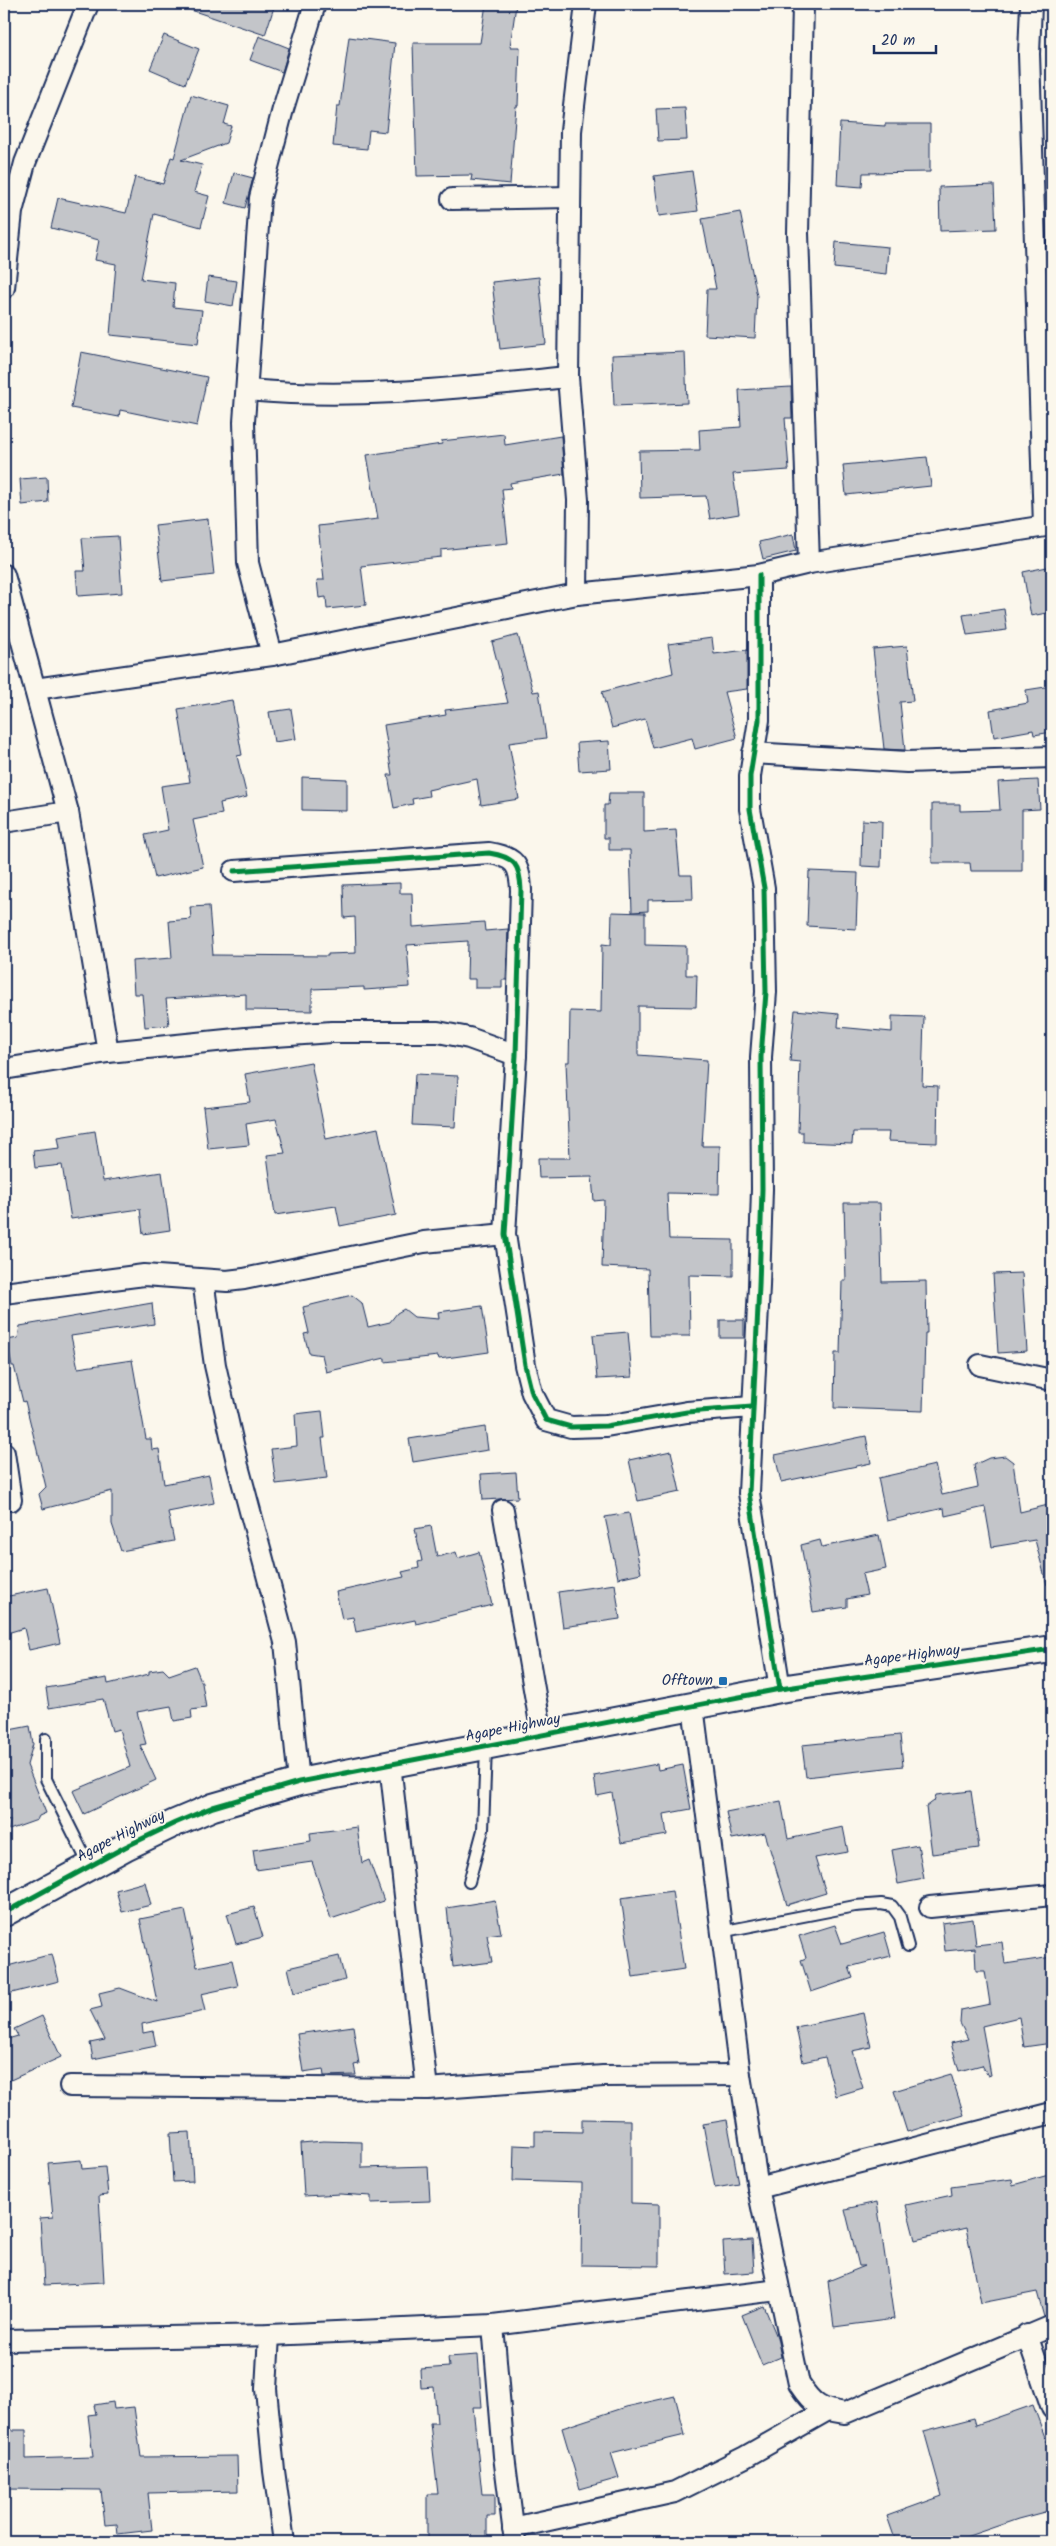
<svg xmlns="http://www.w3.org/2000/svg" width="1056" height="2546" font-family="Kalam,sans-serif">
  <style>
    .building { fill: #c3c5c9; stroke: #1b2f5e }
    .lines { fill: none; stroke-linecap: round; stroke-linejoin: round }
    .service-casing { stroke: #1b2f5e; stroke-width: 14 }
    .minor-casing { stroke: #1b2f5e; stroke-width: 24 }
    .tertiary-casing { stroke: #1b2f5e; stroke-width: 30 }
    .service { stroke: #fbf7ec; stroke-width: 10 }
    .minor { stroke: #fbf7ec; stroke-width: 20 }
    .tertiary { stroke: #fbf7ec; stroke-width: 26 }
    .cycleway-casing { stroke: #fbf7ec; stroke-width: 8 }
    .cycleway { stroke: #00873e; stroke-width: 5 }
    .poi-dot { fill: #1f6fb2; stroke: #fbf7ec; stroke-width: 2 }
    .labels { text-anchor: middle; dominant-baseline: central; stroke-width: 4; stroke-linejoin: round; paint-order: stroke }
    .street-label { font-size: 15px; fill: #1b2f5e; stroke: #fbf7ec }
    .poi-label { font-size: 15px; fill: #1b2f5e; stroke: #fbf7ec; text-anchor: end }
  </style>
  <rect width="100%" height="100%" fill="#fbf7ec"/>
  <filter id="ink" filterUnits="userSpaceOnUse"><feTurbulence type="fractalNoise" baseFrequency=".02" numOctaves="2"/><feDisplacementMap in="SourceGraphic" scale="10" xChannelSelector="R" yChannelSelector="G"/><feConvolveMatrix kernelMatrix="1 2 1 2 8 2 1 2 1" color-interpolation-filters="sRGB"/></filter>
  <g filter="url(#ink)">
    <!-- building -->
    <g class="building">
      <path d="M 182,4 L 275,4 L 265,35 L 182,7 Z"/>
      <path d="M 486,4 L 516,5 L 510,47 L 520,47 L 518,106 L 516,106 L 510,184 L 471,180 L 472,175 L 417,176 L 413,43 L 480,43 Z"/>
      <path d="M 164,35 L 199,49 L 185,84 L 150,69 Z"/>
      <path d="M 259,36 L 289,48 L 282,72 L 250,60 Z"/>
      <path d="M 349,37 L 395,43 L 386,132 L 369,130 L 367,149 L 333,146 L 337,106 L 340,106 Z"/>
      <path d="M 191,95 L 229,106 L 224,124 L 231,126 L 226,143 L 181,160 L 202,165 L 194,192 L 209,196 L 201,227 L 154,214 L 141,279 L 175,283 L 173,307 L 202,310 L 198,344 L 110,335 L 116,264 L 95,260 L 99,240 L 51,228 L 58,198 L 126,213 L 135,177 L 163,184 L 171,157 L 174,158 Z"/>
      <path d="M 685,108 L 687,140 L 658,141 L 656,109 Z"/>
      <path d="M 840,123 L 885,126 L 885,124 L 930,124 L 930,172 L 863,173 L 862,187 L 837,185 Z"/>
      <path d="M 692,171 L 698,211 L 659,216 L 654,176 Z"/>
      <path d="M 234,173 L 253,178 L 245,208 L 226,203 Z"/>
      <path d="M 994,185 L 996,229 L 940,231 L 939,187 Z"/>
      <path d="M 740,212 L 757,296 L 755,338 L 705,335 L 707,289 L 716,289 L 702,219 Z"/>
      <path d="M 836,242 L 888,247 L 886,274 L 834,268 Z"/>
      <path d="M 208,277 L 237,281 L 233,306 L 205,301 Z"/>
      <path d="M 539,277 L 546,344 L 500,349 L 492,282 Z"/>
      <path d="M 81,352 L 207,377 L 197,426 L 120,410 L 119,417 L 71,408 Z"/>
      <path d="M 685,352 L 687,403 L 614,406 L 612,355 Z"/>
      <path d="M 791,387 L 792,418 L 785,418 L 789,470 L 733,474 L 739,514 L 710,519 L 706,496 L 640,498 L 639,451 L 700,450 L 699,430 L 741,427 L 739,390 Z"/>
      <path d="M 504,434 L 505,445 L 561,436 L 564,474 L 510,483 L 511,488 L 502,489 L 508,543 L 441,550 L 441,557 L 361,566 L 366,605 L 327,609 L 326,597 L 319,598 L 317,580 L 324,580 L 318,526 L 378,519 L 367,455 L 442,444 L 441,441 Z"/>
      <path d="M 927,457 L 931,486 L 846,495 L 843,465 Z"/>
      <path d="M 47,477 L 48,502 L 22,505 L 20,479 Z"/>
      <path d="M 208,519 L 214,575 L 162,581 L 155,525 Z"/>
      <path d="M 793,534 L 796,551 L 763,559 L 759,542 Z"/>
      <path d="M 118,536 L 122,593 L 78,596 L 76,571 L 85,571 L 82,538 Z"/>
      <path d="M 1052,566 L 1052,612 L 1031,616 L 1023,572 Z"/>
      <path d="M 1004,609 L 1007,630 L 967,635 L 963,615 Z"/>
      <path d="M 518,635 L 533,692 L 539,691 L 546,738 L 509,743 L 519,799 L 481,805 L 477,779 L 428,790 L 429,796 L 412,799 L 413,804 L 394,808 L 388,775 L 392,775 L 384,725 L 446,715 L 445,710 L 508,703 L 492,642 Z"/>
      <path d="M 712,638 L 714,654 L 747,650 L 747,689 L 724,692 L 737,738 L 695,749 L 692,738 L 653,748 L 645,719 L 612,728 L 602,692 L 673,673 L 668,644 Z"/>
      <path d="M 907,646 L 913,701 L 900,702 L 905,750 L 884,749 L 873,649 Z"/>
      <path d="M 1052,686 L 1052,732 L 1034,735 L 1033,730 L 994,737 L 990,710 L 1028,703 L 1026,690 Z"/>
      <path d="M 232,700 L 242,755 L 237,756 L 247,797 L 220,803 L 222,814 L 193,820 L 203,867 L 155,878 L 145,835 L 168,830 L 161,786 L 190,782 L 178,709 Z"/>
      <path d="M 291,709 L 296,739 L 274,742 L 269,712 Z"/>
      <path d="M 609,741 L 611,769 L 579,771 L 577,743 Z"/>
      <path d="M 302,777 L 347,779 L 347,811 L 302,810 Z"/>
      <path d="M 1038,780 L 1040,809 L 1022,810 L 1022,871 L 971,871 L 970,863 L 932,863 L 932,804 L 960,804 L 960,811 L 1000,810 L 998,782 Z"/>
      <path d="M 609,793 L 644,793 L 644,832 L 676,830 L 680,875 L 692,875 L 693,899 L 648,900 L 648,911 L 632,912 L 630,850 L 609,850 L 609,838 L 604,838 L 604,805 L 608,805 Z"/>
      <path d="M 862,820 L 882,821 L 881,867 L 861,866 Z"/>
      <path d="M 809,871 L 858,873 L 856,929 L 807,926 Z"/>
      <path d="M 400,883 L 400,893 L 412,893 L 413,927 L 484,922 L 485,931 L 508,929 L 506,980 L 502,980 L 502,988 L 475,988 L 475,979 L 467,979 L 468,941 L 407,945 L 410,987 L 364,990 L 364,987 L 312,989 L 312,1011 L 246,1010 L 246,994 L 166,999 L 169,1025 L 145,1027 L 142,994 L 134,994 L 132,961 L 172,958 L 169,921 L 191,919 L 190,907 L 209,906 L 213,955 L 328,956 L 328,954 L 356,953 L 355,917 L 344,918 L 343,885 Z"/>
      <path d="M 612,912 L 645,913 L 645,945 L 686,946 L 686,975 L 697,975 L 696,1007 L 638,1006 L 638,1055 L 707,1060 L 702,1146 L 720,1146 L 719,1194 L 667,1193 L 669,1239 L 733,1240 L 733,1276 L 689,1275 L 690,1336 L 650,1336 L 648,1269 L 602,1267 L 604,1200 L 594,1201 L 592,1177 L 539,1178 L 538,1158 L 570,1158 L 566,1062 L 569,1062 L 570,1011 L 601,1012 L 602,944 L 611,945 Z"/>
      <path d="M 795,1010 L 839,1014 L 838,1027 L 892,1032 L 892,1016 L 924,1017 L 922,1085 L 938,1086 L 937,1143 L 888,1141 L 889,1132 L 853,1132 L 852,1144 L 803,1142 L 803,1132 L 798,1132 L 800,1062 L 790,1061 Z"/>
      <path d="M 311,1062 L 326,1139 L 378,1128 L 396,1215 L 340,1226 L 336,1206 L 275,1215 L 267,1155 L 285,1153 L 276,1119 L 246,1124 L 249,1145 L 208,1149 L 203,1107 L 250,1102 L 245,1074 Z"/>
      <path d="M 415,1074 L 458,1076 L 455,1127 L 412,1125 Z"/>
      <path d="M 95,1131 L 103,1181 L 162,1172 L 170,1230 L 143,1234 L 140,1209 L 71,1219 L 62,1165 L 35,1168 L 33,1151 L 60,1148 L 58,1137 Z"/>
      <path d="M 844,1203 L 880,1203 L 882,1282 L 926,1281 L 927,1333 L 925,1333 L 923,1411 L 834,1408 L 835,1353 L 840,1353 L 842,1281 L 846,1281 Z"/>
      <path d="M 1022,1273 L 1027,1351 L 998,1353 L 993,1274 Z"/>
      <path d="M 352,1295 L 362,1303 L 368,1327 L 390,1322 L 397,1313 L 404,1309 L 414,1317 L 439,1319 L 438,1312 L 482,1306 L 489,1352 L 439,1359 L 438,1356 L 385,1362 L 385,1358 L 326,1372 L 322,1355 L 309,1353 L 304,1334 L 309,1333 L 303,1307 Z"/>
      <path d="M 152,1303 L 154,1324 L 71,1336 L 78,1368 L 132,1360 L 146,1439 L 151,1439 L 152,1450 L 159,1449 L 164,1484 L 209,1475 L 214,1503 L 168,1512 L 174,1541 L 121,1551 L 112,1524 L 112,1491 L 43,1509 L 39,1494 L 46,1487 L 25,1401 L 23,1402 L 14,1366 L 12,1366 L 7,1340 L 18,1338 L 20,1326 Z"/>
      <rect x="720" y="1320" width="24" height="18"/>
      <path d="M 628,1332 L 632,1377 L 597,1379 L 593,1335 Z"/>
      <path d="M 322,1411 L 325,1438 L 322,1438 L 327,1478 L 276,1484 L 271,1449 L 297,1446 L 295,1414 Z"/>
      <path d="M 485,1427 L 488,1450 L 413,1462 L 409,1439 Z"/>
      <path d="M 866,1436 L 871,1463 L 781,1482 L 775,1455 Z"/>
      <path d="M 671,1451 L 680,1492 L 638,1501 L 629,1460 Z"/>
      <path d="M 1005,1456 L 1013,1462 L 1020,1512 L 1052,1504 L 1052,1584 L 1047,1585 L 1035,1540 L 992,1547 L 985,1507 L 945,1516 L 944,1508 L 887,1521 L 878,1478 L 935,1465 L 942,1495 L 978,1487 L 974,1465 L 989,1458 Z"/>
      <path d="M 516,1472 L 518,1498 L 483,1500 L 481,1474 Z"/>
      <path d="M 629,1513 L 641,1573 L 618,1578 L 605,1517 Z"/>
      <path d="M 431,1526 L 437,1557 L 456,1552 L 458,1558 L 479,1552 L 492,1605 L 416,1624 L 415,1620 L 356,1632 L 353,1617 L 342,1619 L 336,1592 L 404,1577 L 402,1572 L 419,1568 L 418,1562 L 422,1561 L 415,1529 Z"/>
      <path d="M 879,1535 L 886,1569 L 862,1574 L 867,1595 L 847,1599 L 847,1607 L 813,1612 L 801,1545 L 820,1540 L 822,1547 Z"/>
      <path d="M 615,1584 L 620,1619 L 563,1627 L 558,1592 Z"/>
      <path d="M 48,1588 L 60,1643 L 29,1650 L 24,1628 L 4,1634 L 4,1597 Z"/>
      <path d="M 195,1666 L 202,1683 L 206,1708 L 191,1710 L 192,1718 L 174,1721 L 171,1706 L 137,1712 L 146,1744 L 140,1745 L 156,1780 L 84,1814 L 73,1791 L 130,1767 L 119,1729 L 112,1731 L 103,1699 L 49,1708 L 46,1688 L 107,1678 L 108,1684 L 149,1674 L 149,1671 L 163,1669 L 169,1675 Z"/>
      <path d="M 30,1726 L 33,1744 L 27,1765 L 46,1813 L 39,1816 L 37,1820 L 9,1830 L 10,1820 L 4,1823 L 4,1731 Z"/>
      <path d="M 900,1735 L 903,1766 L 806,1777 L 802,1745 Z"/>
      <path d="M 657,1764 L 658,1770 L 683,1765 L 691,1809 L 664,1814 L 667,1835 L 621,1843 L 612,1793 L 597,1796 L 594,1776 Z"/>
      <path d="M 971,1791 L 979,1848 L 932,1854 L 926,1807 L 934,1801 L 936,1795 Z"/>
      <path d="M 781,1801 L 788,1839 L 843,1827 L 848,1852 L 815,1858 L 826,1893 L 787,1905 L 765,1833 L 732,1839 L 726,1812 Z"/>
      <path d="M 357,1827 L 362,1863 L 369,1860 L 384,1901 L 331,1919 L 312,1862 L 256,1870 L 253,1850 L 311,1841 L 310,1833 Z"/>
      <path d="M 918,1845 L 924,1879 L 898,1884 L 892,1850 Z"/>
      <path d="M 145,1882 L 151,1905 L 122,1912 L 116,1890 Z"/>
      <path d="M 672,1891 L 684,1969 L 633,1977 L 621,1898 Z"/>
      <path d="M 495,1900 L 501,1933 L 487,1935 L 492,1962 L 453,1967 L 447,1908 Z"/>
      <path d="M 254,1907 L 263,1937 L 236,1944 L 227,1914 Z"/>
      <path d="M 185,1910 L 197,1967 L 232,1960 L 238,1986 L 201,1994 L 205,2011 L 142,2024 L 143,2033 L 153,2031 L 156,2046 L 93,2059 L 90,2043 L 105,2040 L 90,2010 L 102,2007 L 99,1993 L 120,1988 L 157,2002 L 140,1919 Z"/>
      <path d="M 973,1919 L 976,1945 L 1002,1942 L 1005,1964 L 1052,1957 L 1052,2043 L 1024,2047 L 1019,2017 L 982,2026 L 991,2075 L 988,2076 L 982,2065 L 959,2071 L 951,2043 L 968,2039 L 960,2023 L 961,2010 L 990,2004 L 985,1971 L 976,1971 L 975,1948 L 945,1951 L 942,1923 Z"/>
      <path d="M 835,1925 L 842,1944 L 884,1932 L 891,1956 L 849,1967 L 853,1978 L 811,1992 L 801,1960 L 806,1958 L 799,1936 Z"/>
      <path d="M 52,1954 L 59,1981 L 4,1995 L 4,1967 Z"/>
      <path d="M 339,1956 L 345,1980 L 294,1993 L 288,1968 Z"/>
      <path d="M 863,2013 L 871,2047 L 852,2051 L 863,2088 L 836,2096 L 825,2057 L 803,2062 L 796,2027 Z"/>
      <path d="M 42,2016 L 61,2057 L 4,2083 L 4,2040 L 18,2036 L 14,2029 Z"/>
      <path d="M 353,2026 L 359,2064 L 354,2065 L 356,2075 L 324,2076 L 323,2069 L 303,2072 L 297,2034 Z"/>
      <path d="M 951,2074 L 964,2115 L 907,2132 L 894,2091 Z"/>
      <path d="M 582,2119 L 631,2120 L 631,2203 L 659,2204 L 659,2266 L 581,2265 L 582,2183 L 513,2181 L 514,2145 L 535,2146 L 535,2131 L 582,2132 Z"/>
      <path d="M 727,2120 L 739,2184 L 715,2188 L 703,2124 Z"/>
      <path d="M 190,2132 L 193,2181 L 173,2182 L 170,2133 Z"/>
      <path d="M 323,2141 L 362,2142 L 362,2168 L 428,2166 L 430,2201 L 371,2203 L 371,2196 L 340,2194 L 304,2196 L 301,2143 Z"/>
      <path d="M 81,2160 L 82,2169 L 105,2167 L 108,2195 L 99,2196 L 104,2282 L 44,2285 L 40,2218 L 53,2217 L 48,2163 Z"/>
      <path d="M 1052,2174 L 1052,2314 L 1044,2317 L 1037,2292 L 981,2303 L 966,2228 L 915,2240 L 906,2205 L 952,2195 L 951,2187 L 1012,2179 L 1013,2185 Z"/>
      <path d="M 877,2202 L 894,2319 L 834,2327 L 828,2281 L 865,2266 L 859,2266 L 845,2209 Z"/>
      <path d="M 752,2240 L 754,2272 L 725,2274 L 723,2242 Z"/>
      <path d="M 764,2306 L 777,2337 L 781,2357 L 762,2365 L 742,2315 Z"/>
      <path d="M 478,2355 L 482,2407 L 473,2407 L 482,2494 L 495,2494 L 495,2516 L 487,2516 L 487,2542 L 427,2542 L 427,2494 L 438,2494 L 430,2423 L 437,2423 L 434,2387 L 421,2388 L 420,2369 L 449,2367 L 448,2357 Z"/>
      <path d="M 675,2396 L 685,2435 L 611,2453 L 619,2478 L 580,2489 L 562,2428 L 626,2407 Z"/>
      <path d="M 113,2402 L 114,2409 L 134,2407 L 141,2457 L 237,2456 L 238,2491 L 148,2493 L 152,2530 L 118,2534 L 117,2524 L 105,2525 L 101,2490 L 4,2489 L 4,2430 L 26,2430 L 26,2459 L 93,2457 L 88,2415 L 96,2414 L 94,2405 Z"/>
      <path d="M 1033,2405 L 1052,2456 L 1052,2510 L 1018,2519 L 951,2542 L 896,2542 L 887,2516 L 942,2496 L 924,2431 L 974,2418 L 976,2425 Z"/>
    </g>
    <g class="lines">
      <!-- service casing -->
      <g class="service-casing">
        <g id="service">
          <path d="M 46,1739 L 46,1779 L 89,1865"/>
          <path d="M 469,1882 L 483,1830 L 486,1747"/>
          <path d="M 720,1932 L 855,1906 L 881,1904 L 892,1906 L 900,1917 L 908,1946"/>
        </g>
      </g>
      <!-- minor casing -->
      <g class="minor-casing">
        <g id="minor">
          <path d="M 803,4 L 798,233 L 809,563"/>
          <path d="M 1031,4 L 1029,54 L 1044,526"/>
          <path d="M 452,199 L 570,197"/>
          <path d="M 4,288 L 12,212 L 25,163 L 88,4"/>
          <path d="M 247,390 C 358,400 458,388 568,377"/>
          <path d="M 4,575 L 68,812 L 108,1052"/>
          <path d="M 759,575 L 759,720 L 750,776 L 750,809 L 764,888 L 766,992 L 761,1057 L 762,1189 L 759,1286 L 749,1493 L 780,1689"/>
          <path d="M 577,594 L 578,500 L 568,377 L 571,131 L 586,4"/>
          <path d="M 272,655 L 248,563 L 244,422 L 260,198 L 283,109 L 315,4"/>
          <path d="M 35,689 L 272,655 L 577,594 L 759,575 L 809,563 L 1052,525"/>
          <path d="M 753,753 L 907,762 L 1052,757"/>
          <path d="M 4,822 L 68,812"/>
          <path d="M 234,871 L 489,853 C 515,857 520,865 521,890 L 516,1055 L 505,1234 L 525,1365 L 532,1393 L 546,1420 L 571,1427 L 606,1426 L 687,1412 L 752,1407"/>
          <path d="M 4,1069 L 108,1052 L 246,1038 L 332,1032 L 438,1032 L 469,1038 L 516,1055"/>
          <path d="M 203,1280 L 215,1365 L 238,1466 L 285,1642 L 299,1782"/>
          <path d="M 4,1293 L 144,1275 L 227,1281 L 244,1279 L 424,1242 L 505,1234"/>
          <path d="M 980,1365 L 1052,1380"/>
          <path d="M 4,1453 L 11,1500"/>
          <path d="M 503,1510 L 542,1735"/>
          <path d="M 693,1706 L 740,2075 L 758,2188 L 799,2384 C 813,2405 820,2410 845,2413 L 1052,2326"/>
          <path d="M 390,1764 L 427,2089"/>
          <path d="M 930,1907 L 1052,1895"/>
          <path d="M 70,2086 L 427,2089 L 603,2076 L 740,2075"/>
          <path d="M 758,2188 L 1052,2113"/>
          <path d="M 493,2325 L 504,2456 L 515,2542"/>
          <path d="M 269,2335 L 266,2389 L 274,2471 L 284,2542"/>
          <path d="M 1027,2335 L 1052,2408"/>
          <path d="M 4,2340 L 269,2335 L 493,2325 L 778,2290"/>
          <path d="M 513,2528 L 675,2492 L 745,2457 L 826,2411"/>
        </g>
      </g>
      <!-- tertiary casing -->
      <g class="tertiary-casing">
        <path id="tertiary" d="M 4,1913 L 125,1847 L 175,1823 L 213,1807 L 299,1782 L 780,1689 L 1052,1649"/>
      </g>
      <!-- service -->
      <use href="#service" class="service"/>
      <!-- minor -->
      <use href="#minor" class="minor"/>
      <!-- tertiary -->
      <use href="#tertiary" class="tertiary"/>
      <!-- cycleway casing -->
      <g class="cycleway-casing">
        <g id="cycleway">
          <path d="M 759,575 L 759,720 L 750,776 L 750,809 L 764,888 L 766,992 L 761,1057 L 762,1189 L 759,1286 L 749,1493 L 780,1689"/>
          <path d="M 234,871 L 489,853 C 515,857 520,865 521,890 L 516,1055 L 505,1234 L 525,1365 L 532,1393 L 546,1420 L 571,1427 L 606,1426 L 687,1412 L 752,1407"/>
          <path d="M 4,1913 L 125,1847 L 175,1823 L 213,1807 L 299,1782 L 780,1689 L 1052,1649"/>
        </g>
      </g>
      <!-- cycleway -->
      <use href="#cycleway" class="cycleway"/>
    </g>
  </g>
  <!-- markers -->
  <rect class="poi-dot" x="718" y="1676" width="10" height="10" rx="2.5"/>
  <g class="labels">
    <!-- street labels -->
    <g class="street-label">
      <text transform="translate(912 1656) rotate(-7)">Agape Highway</text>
      <text transform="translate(513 1728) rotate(-11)">Agape Highway</text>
      <text transform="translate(121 1836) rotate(-27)">Agape Highway</text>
    </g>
    <!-- poi labels -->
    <g class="poi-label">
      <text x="713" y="1681">Offtown</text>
    </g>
  </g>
  <!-- margin -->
  <rect width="1056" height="2546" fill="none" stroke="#fbf7ec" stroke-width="20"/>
  <rect x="10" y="10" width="1036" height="2526" fill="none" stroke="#1b2f5e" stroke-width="2" filter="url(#ink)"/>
  <!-- scale -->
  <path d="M874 45v8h62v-8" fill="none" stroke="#1b2f5e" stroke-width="2.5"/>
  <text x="881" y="45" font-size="15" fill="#1b2f5e" stroke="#fbf7ec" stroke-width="4" paint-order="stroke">20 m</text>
</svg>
